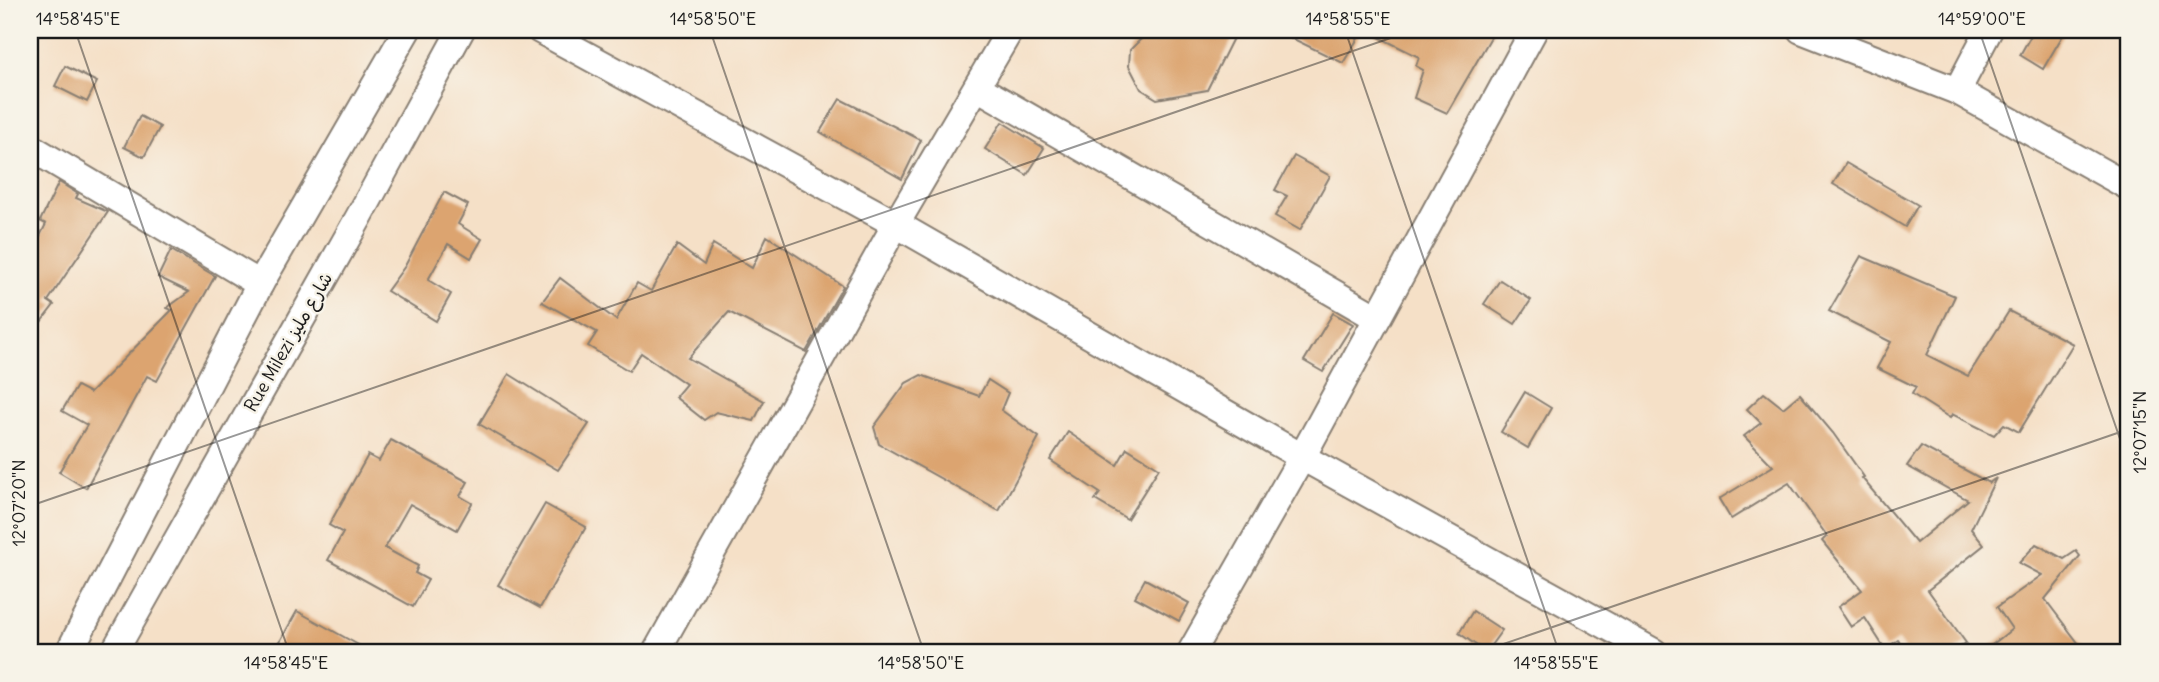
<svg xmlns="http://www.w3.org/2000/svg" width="2159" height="682" font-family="Delius,'Playpen Sans Arabic',sans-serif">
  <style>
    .building { fill: #dca470 }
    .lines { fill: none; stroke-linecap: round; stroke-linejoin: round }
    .minor-casing { stroke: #887e72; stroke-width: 30 }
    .minor { stroke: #fff; stroke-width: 26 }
    .ticks { fill: none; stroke: #1c1c1c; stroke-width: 2; stroke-opacity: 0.45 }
    .labels { text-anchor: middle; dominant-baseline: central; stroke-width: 5; stroke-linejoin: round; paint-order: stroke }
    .street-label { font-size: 18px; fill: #1c1c1c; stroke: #f7f3e8 }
    .neatline { fill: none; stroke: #1c1c1c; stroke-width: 2.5 }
    .ticks-label { font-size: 18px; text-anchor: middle; fill: #1c1c1c }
  </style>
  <rect width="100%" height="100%" fill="#f7f3e8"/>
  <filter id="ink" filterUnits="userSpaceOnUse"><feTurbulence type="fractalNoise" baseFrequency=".0143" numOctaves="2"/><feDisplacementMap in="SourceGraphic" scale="14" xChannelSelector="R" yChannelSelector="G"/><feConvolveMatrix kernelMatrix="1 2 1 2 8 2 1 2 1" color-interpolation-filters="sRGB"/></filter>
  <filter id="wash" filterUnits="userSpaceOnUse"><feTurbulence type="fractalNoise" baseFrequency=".00686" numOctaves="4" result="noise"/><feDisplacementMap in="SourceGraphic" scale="28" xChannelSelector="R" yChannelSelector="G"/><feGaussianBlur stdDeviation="1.57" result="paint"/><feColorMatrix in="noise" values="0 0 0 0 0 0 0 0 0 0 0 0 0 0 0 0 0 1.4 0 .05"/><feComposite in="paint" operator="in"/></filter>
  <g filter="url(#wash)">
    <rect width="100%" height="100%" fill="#f5e0c7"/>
    <g id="blocks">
      <!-- building -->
      <g class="building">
        <path d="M 1150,30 L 1237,30 L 1207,90 L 1157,99 L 1141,89 L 1129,66 L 1130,50 Z"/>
        <path d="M 1275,30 L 1363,30 L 1343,63 Z"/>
        <path d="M 1365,30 L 1495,30 L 1447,113 L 1414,98 L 1423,70 L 1416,66 L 1419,57 Z"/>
        <path d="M 2034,30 L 2066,30 L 2043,69 L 2020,55 Z"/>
        <path d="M 65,66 L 97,82 L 87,102 L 55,86 Z"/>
        <path d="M 840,99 L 921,140 L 902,179 L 820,132 Z"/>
        <path d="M 140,116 L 160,127 L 144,157 L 124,147 Z"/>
        <path d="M 1002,122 L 1044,148 L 1027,175 L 985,149 Z"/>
        <path d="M 1294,156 L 1330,176 L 1300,230 L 1275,216 L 1287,196 L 1275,190 Z"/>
        <path d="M 1846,163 L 1918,205 L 1905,227 L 1833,184 Z"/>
        <path d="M 59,182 L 78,194 L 76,198 L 108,212 L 48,301 L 54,305 L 30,336 L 30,256 L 46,224 L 40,221 Z"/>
        <path d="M 444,192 L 468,205 L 458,224 L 482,239 L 471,258 L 448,244 L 428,280 L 451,294 L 436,321 L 387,291 L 405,266 Z"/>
        <path d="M 767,236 L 843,286 L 806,352 L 729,312 L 688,358 L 764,401 L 754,421 L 716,412 L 704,420 L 675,397 L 686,384 L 641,353 L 629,371 L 588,346 L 597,332 L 542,302 L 560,278 L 616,320 L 637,283 L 651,291 L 677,245 L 704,265 L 713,244 L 752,268 Z"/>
        <path d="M 171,250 L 215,276 L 157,381 L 147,376 L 86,488 L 59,472 L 87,425 L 62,411 L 77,386 L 90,393 L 172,310 L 167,308 L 189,292 L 158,277 Z"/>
        <path d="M 1861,256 L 1955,296 L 1927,355 L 1968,376 L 2009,311 L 2073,344 L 2019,432 L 2004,424 L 1994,435 L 1952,414 L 1950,418 L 1912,394 L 1916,387 L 1877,368 L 1891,342 L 1829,311 Z"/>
        <path d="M 1500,280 L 1531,300 L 1515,324 L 1484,304 Z"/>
        <path d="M 1333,313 L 1353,324 L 1323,372 L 1304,361 Z"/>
        <path d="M 509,374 L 589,424 L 558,470 L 479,424 Z"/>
        <path d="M 921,375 L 979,396 L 988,380 L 1008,393 L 1001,410 L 1039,437 L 999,511 L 879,444 L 874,427 L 906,383 Z"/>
        <path d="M 1525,392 L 1551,408 L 1528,448 L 1501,432 Z"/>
        <path d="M 1764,393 L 1783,408 L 1800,394 L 1833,433 L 1864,477 L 1862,478 L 1916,543 L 1968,500 L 1907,466 L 1921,446 L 1989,483 L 1996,478 L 1971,529 L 1984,545 L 1928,590 L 1966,643 L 1953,652 L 1907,652 L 1898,640 L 1885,649 L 1865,618 L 1851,627 L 1838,607 L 1862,590 L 1822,541 L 1827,536 L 1789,483 L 1731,519 L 1719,499 L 1773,466 L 1744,436 L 1761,423 L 1747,409 Z"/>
        <path d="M 1068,432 L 1117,465 L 1127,448 L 1159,468 L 1127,519 L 1095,500 L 1100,493 L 1050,460 Z"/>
        <path d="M 391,440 L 468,482 L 460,496 L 472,503 L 457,530 L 410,504 L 385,548 L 418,566 L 415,573 L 428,580 L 413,607 L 328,560 L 343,533 L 329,525 L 368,455 L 379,461 Z"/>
        <path d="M 545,504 L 586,527 L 540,608 L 498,585 Z"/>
        <path d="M 2036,544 L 2064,559 L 2076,551 L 2080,556 L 2045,599 L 2085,652 L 1983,652 L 2012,629 L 1997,607 L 2042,575 L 2019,563 Z"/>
        <path d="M 1145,579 L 1189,603 L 1179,621 L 1135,597 Z"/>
        <path d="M 297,611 L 371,652 L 274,652 Z"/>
        <path d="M 1473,611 L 1502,630 L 1486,652 L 1459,633 Z"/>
      </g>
    </g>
  </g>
  <g filter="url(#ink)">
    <use href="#blocks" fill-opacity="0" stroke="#887e72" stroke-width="2"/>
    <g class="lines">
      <!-- minor casing -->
      <g class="minor-casing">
        <g id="minor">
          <path d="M 540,30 L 896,224 L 1302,457 L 1654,652"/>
          <path d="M 1801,30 L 1957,91 L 2129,187"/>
          <path d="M 977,87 L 1377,318"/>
          <path d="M 1957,91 L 1989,30"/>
          <path d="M 30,147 L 260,284"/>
          <path d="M 69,652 L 260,284 L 407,30"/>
          <path d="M 114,652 L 359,217 L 461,30"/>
          <path d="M 656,652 L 896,224 L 1010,30"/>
          <path d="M 1191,652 L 1302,457 L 1534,30"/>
        </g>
      </g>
      <!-- minor -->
      <use href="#minor" class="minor"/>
    </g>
  </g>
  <!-- ticks -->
  <path class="ticks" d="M 75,30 L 289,652M 710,30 L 924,652M 1345,30 L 1559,652M 1979,30 L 2129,465M 30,506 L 1414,30M 1480,652 L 2129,429"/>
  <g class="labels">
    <!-- street labels -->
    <g class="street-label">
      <text transform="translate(288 342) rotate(-60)">Rue Milezi شارع مليز</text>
    </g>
  </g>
  <!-- margin -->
  <rect width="2159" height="682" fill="none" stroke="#f7f3e8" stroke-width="77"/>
  <rect x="38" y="38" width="2082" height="606" class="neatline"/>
  <g class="ticks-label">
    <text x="78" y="25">14°58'45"E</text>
    <text x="713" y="25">14°58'50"E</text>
    <text x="1348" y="25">14°58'55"E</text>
    <text x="1982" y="25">14°59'00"E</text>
    <text transform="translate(2140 432) rotate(-90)" y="6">12°07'15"N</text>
    <text transform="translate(19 503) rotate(-90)" y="6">12°07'20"N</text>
    <text x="286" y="669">14°58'45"E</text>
    <text x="921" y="669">14°58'50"E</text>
    <text x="1556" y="669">14°58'55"E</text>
  </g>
</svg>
